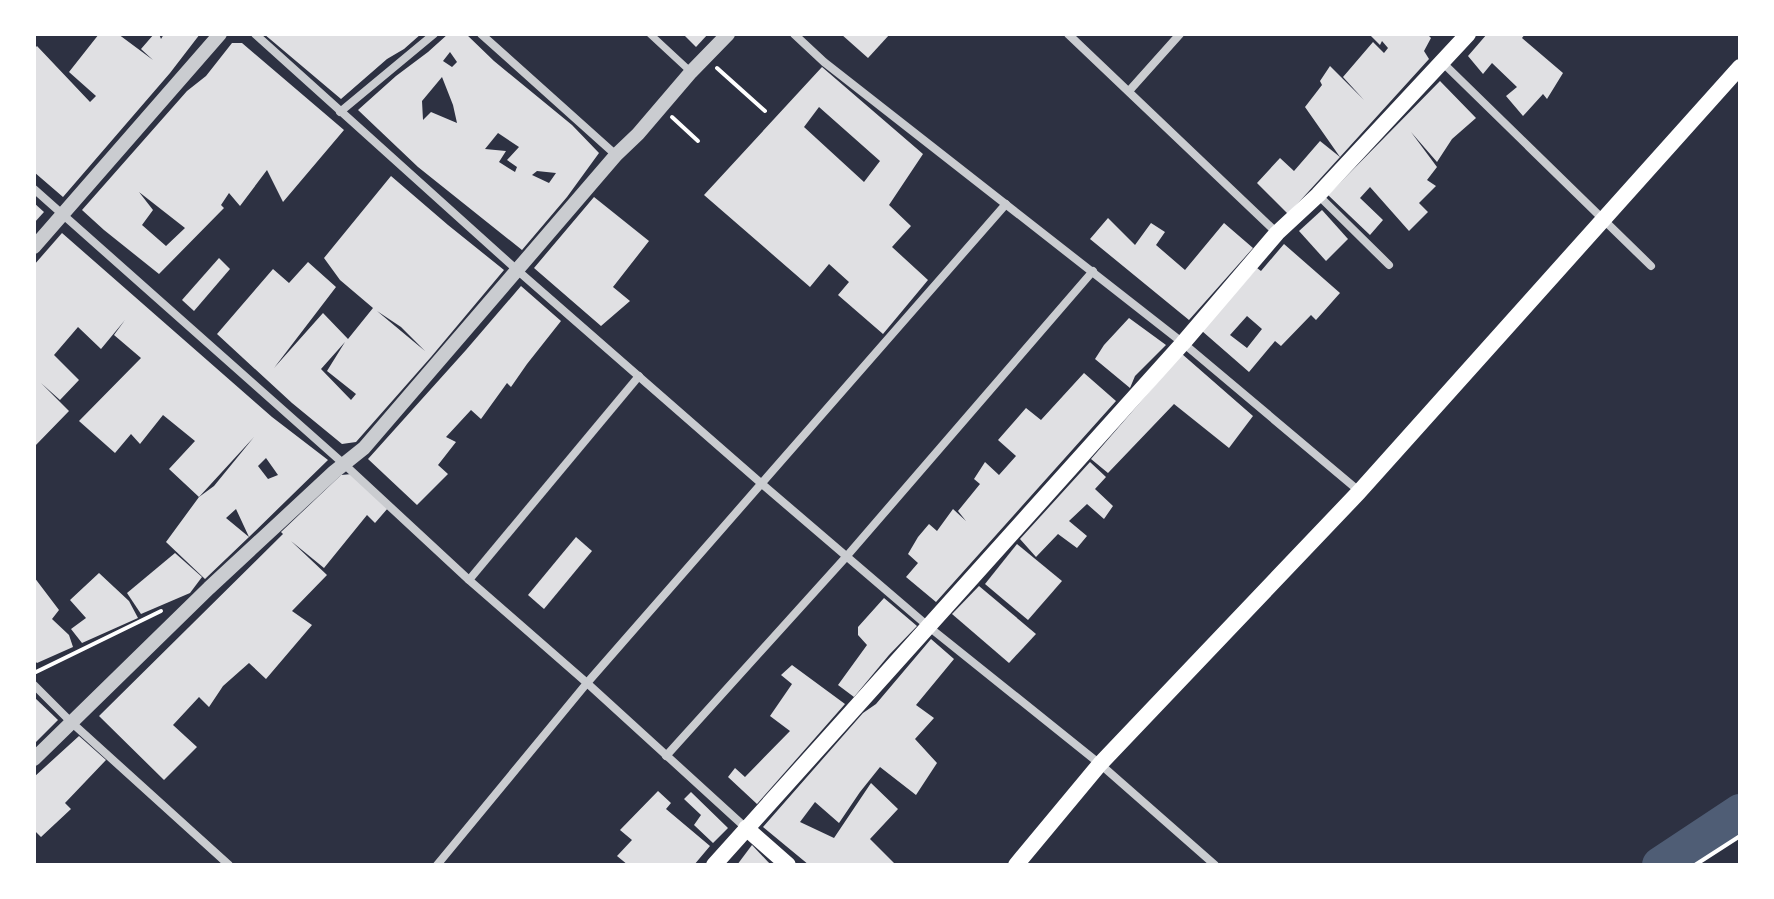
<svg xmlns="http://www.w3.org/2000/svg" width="1774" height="899" font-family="Helvetica,sans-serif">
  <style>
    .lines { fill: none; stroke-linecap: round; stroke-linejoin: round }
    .river { stroke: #4f5d75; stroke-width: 36 }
    .building { fill: #e0e0e3; fill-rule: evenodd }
    .path { stroke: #fff; stroke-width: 4 }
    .pedestrian { stroke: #caccd0; stroke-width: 7 }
    .minor { stroke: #caccd0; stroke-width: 8 }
    .tertiary { stroke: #caccd0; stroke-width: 14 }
    .secondary { stroke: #fff; stroke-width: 16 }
  </style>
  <rect width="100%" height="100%" fill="#2d3142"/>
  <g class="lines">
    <!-- river -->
    <path class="river" d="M 1660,865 L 1740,812"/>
  </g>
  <!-- building -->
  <g class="building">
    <path d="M 99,34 L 118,34 L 153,60 L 141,49 L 154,34 L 159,34 L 161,39 L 164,34 L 200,34 L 170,73 L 63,197 L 34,172 L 34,49 L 37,46 L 90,102 L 96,96 L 69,72 Z"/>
    <path d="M 264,34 L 421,34 L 404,49 L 387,59 L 341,99 Z"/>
    <path d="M 448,34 L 466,34 L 494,61 L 572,125 L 599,153 L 567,197 L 522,250 L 418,167 L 358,110 L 396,76 L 428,52 ZM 450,52 L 457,62 L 452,67 L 443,61 ZM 442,77 L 453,105 L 457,123 L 431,112 L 423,120 L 422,101 ZM 498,133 L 519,147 L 507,160 L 517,167 L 515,172 L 499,162 L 506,151 L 485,149 ZM 537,171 L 556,173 L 549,183 L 532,175 Z"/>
    <path d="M 683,34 L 708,34 L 696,47 Z"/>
    <path d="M 841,34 L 890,34 L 868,58 Z"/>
    <path d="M 1369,34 L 1427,34 L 1431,38 L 1424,51 L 1429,59 L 1340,157 L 1305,107 L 1322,85 L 1320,81 L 1330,66 L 1364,100 L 1343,77 L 1373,42 L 1384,53 L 1388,48 L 1382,41 L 1380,45 Z"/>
    <path d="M 1487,34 L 1525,34 L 1522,38 L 1563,73 L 1547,99 L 1543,94 L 1523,116 L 1506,96 L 1517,87 L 1492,63 L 1483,74 L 1468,56 Z"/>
    <path d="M 232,43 L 242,43 L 344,130 L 283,202 L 267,170 L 240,206 L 229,193 L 221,205 L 224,208 L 159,274 L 104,230 L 82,210 L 187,91 L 206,76 ZM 139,192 L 185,228 L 166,246 L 142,225 L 153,210 Z"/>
    <path d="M 822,67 L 923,154 L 889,205 L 911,226 L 892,247 L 928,280 L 883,334 L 838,295 L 849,282 L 829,264 L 810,287 L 704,195 ZM 819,107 L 880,161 L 864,182 L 804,127 Z"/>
    <path d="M 1440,81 L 1476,118 L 1452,139 L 1437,162 L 1411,132 L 1437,167 L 1427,180 L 1436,186 L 1419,203 L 1428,212 L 1409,231 L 1370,187 L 1360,198 L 1383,220 L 1370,235 L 1328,195 Z"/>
    <path d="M 1320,141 L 1340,157 L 1288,214 L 1257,183 L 1280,158 L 1294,171 Z"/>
    <path d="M 391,176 L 448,225 L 504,270 L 431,357 L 356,442 L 342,444 L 292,403 L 217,334 L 273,269 L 289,283 L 308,262 L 336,287 L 274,368 L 323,313 L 348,339 L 373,308 L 340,280 L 324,258 ZM 377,311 L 401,327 L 425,351 ZM 345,342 L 327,371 L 356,394 L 351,400 L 321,369 Z"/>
    <path d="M 594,197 L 649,241 L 613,287 L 630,301 L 601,326 L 534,268 Z"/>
    <path d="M 34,203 L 44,212 L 34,223 Z"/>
    <path d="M 1322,210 L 1348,239 L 1326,261 L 1299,231 Z"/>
    <path d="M 1108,218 L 1135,245 L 1151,223 L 1165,232 L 1156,245 L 1185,270 L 1224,223 L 1253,248 L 1189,320 L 1090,239 Z"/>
    <path d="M 62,233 L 272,417 L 328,460 L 249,537 L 236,509 L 226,518 L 249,537 L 205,579 L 166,542 L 199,497 L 169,469 L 195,441 L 163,415 L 140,444 L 131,434 L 115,453 L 79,421 L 141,358 L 114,335 L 125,320 L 101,349 L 78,327 L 54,355 L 79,380 L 60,400 L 41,383 L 69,411 L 34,447 L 34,265 ZM 254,437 L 214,486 L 199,497 ZM 266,458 L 278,475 L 268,479 L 258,466 Z"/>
    <path d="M 1284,244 L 1340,293 L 1316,320 L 1311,315 L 1281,346 L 1275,341 L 1249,372 L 1202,331 L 1257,268 L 1261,271 ZM 1247,316 L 1262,329 L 1247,348 L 1230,335 Z"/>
    <path d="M 219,258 L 230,269 L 194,311 L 182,300 Z"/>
    <path d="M 521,286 L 561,321 L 527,364 L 511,387 L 507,383 L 481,419 L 471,410 L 446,437 L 456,442 L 438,465 L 448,474 L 417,505 L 368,459 L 466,350 Z"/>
    <path d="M 1129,318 L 1166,345 L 1135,376 L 1130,388 L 1095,359 L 1104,345 Z"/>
    <path d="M 1182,354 L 1253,416 L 1229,448 L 1174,404 L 1108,473 L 1091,459 Z"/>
    <path d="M 1084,373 L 1116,401 L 936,602 L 906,577 L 918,563 L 908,554 L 918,537 L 929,524 L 937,531 L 953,509 L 966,521 L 958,511 L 980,484 L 974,479 L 985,462 L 999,475 L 1016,456 L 998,440 L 1026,408 L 1041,420 Z"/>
    <path d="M 1090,462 L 1106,477 L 1095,489 L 1113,506 L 1104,519 L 1087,504 L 1069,521 L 1087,536 L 1077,548 L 1058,534 L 1036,557 L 1020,539 Z"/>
    <path d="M 352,474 L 388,508 L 375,523 L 367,515 L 324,568 L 291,541 L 327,575 L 292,611 L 312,625 L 266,679 L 249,663 L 223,686 L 209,707 L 199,697 L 173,725 L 197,747 L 164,780 L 99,716 L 283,534 L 281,532 L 341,475 Z"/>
    <path d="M 576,537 L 592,551 L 544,609 L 528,595 Z"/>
    <path d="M 1017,544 L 1062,581 L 1028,620 L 985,584 Z"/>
    <path d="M 175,553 L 202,577 L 190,593 L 141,614 L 127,593 Z"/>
    <path d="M 99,573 L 129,601 L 138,618 L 82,643 L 71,629 L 86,618 L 70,600 Z"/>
    <path d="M 34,577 L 59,610 L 52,619 L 69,635 L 73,647 L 37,663 L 34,660 Z"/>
    <path d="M 979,586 L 1036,634 L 1009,663 L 952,614 Z"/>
    <path d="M 884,598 L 917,626 L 889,655 L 854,697 L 838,685 L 867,645 L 858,635 L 858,627 Z"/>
    <path d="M 931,639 L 954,659 L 916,705 L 934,718 L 915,739 L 937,763 L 916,795 L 880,767 L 860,792 L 839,823 L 815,802 L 800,822 L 834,838 L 871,783 L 898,809 L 870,839 L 896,865 L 809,865 L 763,827 L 863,713 L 876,704 Z"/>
    <path d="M 792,665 L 845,704 L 757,804 L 728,777 L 735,768 L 745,777 L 790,731 L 770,716 L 792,684 L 781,675 Z"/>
    <path d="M 34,697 L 58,720 L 34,744 Z"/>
    <path d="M 79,736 L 106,760 L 65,803 L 71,809 L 41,837 L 34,830 L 34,777 Z"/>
    <path d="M 658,791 L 671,803 L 666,809 L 710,846 L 694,865 L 628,865 L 617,856 L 632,840 L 620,830 Z"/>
    <path d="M 691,792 L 728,828 L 713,843 L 694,825 L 701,815 L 684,799 Z"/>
    <path d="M 752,845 L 771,865 L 737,865 Z"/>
  </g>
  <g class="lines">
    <!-- path -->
    <g class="path">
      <path d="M 717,68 L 765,111"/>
      <path d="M 672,117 L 698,141"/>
      <path d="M 36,672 L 161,611"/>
      <path d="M 1695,865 L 1740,836"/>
    </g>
    <!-- pedestrian -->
    <path class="pedestrian" d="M 650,34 L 691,72"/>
    <!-- minor -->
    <g class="minor">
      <path d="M 255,34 L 517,270 L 762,484 L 929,627 L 1100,764 L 1215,865"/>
      <path d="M 481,34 L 616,155"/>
      <path d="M 794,34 L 824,62 L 1183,343 L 1359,491"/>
      <path d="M 1068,34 L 1277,233"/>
      <path d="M 1442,62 L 1651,266"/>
      <path d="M 1129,91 L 1180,34"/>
      <path d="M 340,112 L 434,34"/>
      <path d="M 34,189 L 345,465 L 469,580 L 587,683 L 746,828"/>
      <path d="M 1318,195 L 1389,265"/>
      <path d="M 469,580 L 639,376"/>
      <path d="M 34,685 L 71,722 L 229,865"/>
      <path d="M 666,756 L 846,557 L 1093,271"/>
      <path d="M 437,865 L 587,683 L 1006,204"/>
    </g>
    <!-- tertiary -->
    <g class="tertiary">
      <path d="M 34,247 L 220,34"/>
      <path d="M 34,759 L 209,588 L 334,472 L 364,448 L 616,155 L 638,134 L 691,72 L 728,34"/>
    </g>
    <!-- secondary -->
    <g class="secondary">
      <path d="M 746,828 L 788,865"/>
      <path d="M 714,865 L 1183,343 L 1277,233 L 1318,195 L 1468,34"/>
      <path d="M 1016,865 L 1100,764 L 1359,492 L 1740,67"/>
    </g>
  </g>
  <!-- border -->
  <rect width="1774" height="899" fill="none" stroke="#ffffff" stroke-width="72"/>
</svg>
